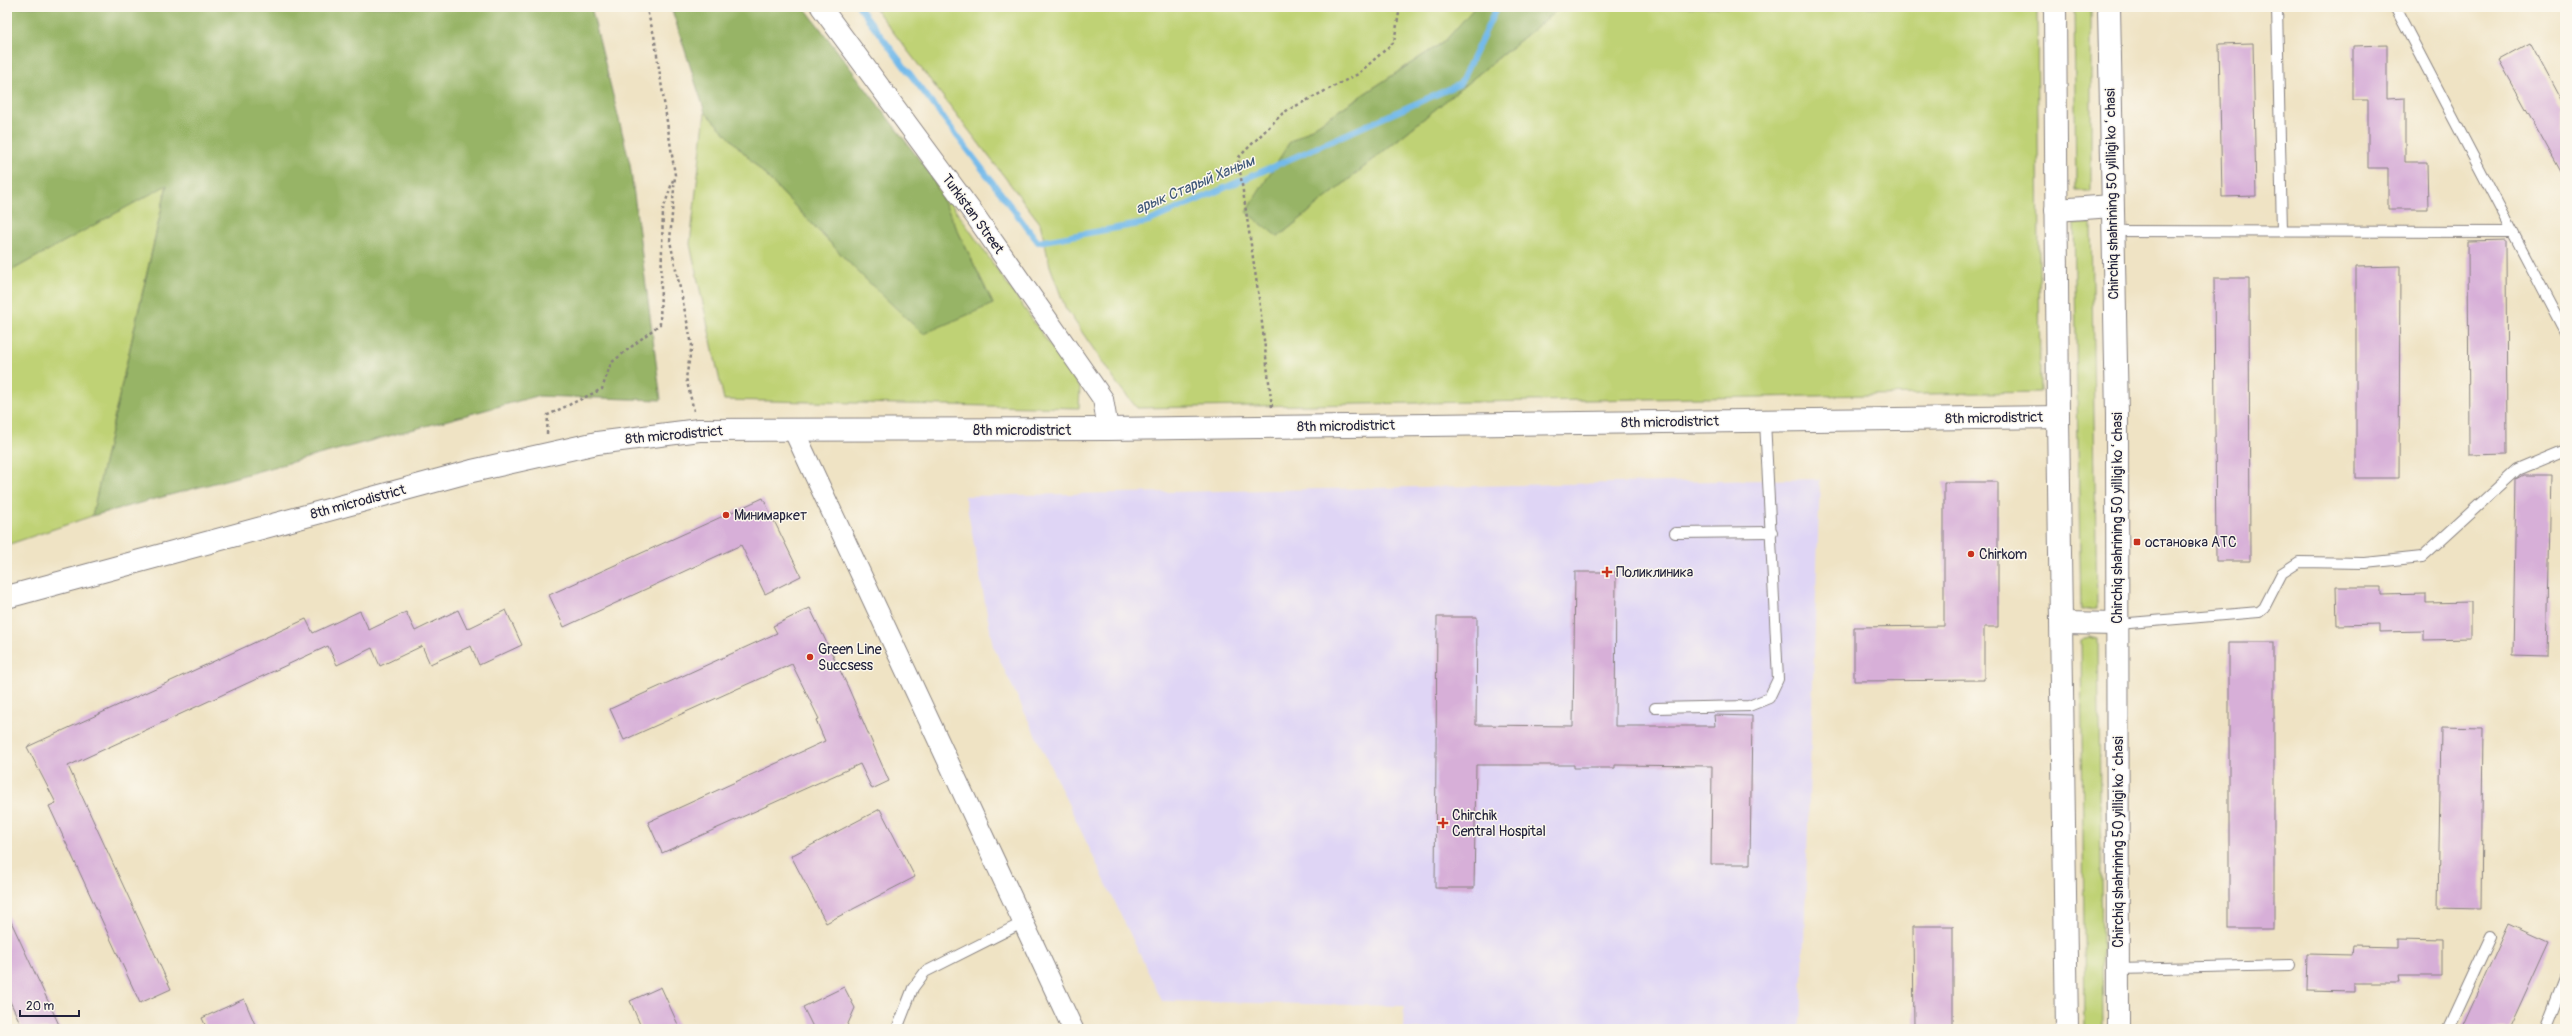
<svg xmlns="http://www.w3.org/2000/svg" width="2572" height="1036" font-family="Pangolin,sans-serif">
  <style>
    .built { fill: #dfd5f5 }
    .green { fill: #bfd275; stroke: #707a58 }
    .forest { fill: #97b466; stroke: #5c6b50 }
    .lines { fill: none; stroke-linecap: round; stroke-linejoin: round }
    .stream { stroke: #73baea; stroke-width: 6 }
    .building { fill: #d7afd8 }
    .service-casing { stroke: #888280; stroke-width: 12 }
    .minor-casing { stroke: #888280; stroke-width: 22 }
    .tertiary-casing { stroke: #888280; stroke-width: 24 }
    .secondary-casing { stroke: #888280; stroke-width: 24 }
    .path { stroke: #888280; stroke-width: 2.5; stroke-dasharray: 3 3; stroke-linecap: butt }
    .service { stroke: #fff; stroke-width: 10 }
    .minor { stroke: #fff; stroke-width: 20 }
    .tertiary { stroke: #fff; stroke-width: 22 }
    .secondary { stroke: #fff; stroke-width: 22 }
    .poi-dot { fill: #c8321e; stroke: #fbf7ec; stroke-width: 1.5 }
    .labels { text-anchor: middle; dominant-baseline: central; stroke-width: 3; stroke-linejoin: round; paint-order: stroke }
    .street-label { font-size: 14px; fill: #22223b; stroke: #fbf7ec }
    .poi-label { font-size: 14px; fill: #22223b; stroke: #fbf7ec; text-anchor: start }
    .water-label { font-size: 15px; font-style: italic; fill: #3e5778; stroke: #fbf7ec }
  </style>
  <rect width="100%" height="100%" fill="#fbf7ec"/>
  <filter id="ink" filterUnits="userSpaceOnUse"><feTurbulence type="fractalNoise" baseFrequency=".025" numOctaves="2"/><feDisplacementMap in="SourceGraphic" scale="8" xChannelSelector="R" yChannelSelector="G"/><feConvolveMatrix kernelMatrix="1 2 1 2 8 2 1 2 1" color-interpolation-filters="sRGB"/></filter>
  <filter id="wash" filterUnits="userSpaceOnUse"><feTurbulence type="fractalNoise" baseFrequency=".012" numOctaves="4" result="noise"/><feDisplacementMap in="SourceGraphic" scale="16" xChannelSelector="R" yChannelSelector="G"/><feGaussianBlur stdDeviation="0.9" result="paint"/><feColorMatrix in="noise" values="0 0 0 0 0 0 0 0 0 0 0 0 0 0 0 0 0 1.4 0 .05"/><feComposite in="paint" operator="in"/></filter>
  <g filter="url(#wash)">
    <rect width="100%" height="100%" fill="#efe3c4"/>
    <!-- built -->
    <path class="built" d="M 1820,479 L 1801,1029 L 1403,1029 L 1404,1006 L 1162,1001 L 993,646 L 965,496 Z"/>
    <!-- green -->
    <g class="green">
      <path d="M 874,7 L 1477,7 L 1445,41 L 1289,143 L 1278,237 L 1561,7 L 2037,7 L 2040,392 L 1137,408 L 1118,385 L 1065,307 L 1050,266 L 1040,223 Z"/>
      <path d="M 2074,7 L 2091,7 L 2091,191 L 2076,191 Z"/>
      <path d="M 705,112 L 858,272 L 993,304 L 931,175 L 1080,388 L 1079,408 L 724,400 L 690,244 Z"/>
      <path d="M 167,184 L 92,516 L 7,545 L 7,273 Z"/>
      <path d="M 2091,223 L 2097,609 L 2081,610 L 2074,224 Z"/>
      <path d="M 2089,637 L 2098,639 L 2103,1029 L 2085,1029 L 2081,639 Z"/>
    </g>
    <!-- forest -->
    <g class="forest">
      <path d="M 7,7 L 591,7 L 630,164 L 661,400 L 537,396 L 92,516 L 167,185 L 7,273 Z"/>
      <path d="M 671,7 L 804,7 L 931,175 L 993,304 L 923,334 L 858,272 L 705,112 Z"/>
      <path d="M 1475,7 L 1561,7 L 1278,237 L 1246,212 L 1289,143 L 1445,41 Z"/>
    </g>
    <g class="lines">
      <!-- stream -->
      <path class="stream" d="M 859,7 L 1038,242 L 1145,223 L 1460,84 L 1497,7"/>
    </g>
    <g id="blocks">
      <!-- building -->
      <g class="building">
        <path d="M 2253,43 L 2256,196 L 2222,197 L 2219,44 Z"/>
        <path d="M 2530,43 L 2565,108 L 2565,179 L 2499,60 Z"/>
        <path d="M 2387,45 L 2387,99 L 2405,98 L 2405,162 L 2427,162 L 2428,209 L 2388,209 L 2388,168 L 2368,168 L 2368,100 L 2353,100 L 2353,46 Z"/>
        <path d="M 2506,240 L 2507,454 L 2469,455 L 2468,241 Z"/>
        <path d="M 2400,266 L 2399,478 L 2356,478 L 2356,267 Z"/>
        <path d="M 2214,278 L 2249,278 L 2250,561 L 2216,561 Z"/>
        <path d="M 2523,475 L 2551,475 L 2547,656 L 2513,655 L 2516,479 Z"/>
        <path d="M 1944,482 L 1998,482 L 1998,627 L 1984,627 L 1984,680 L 1854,681 L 1854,627 L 1944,626 Z"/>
        <path d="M 763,498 L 801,576 L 765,594 L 741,545 L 564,627 L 549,595 Z"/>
        <path d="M 1575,572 L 1616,572 L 1615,726 L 1715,726 L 1714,715 L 1752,716 L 1750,864 L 1711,864 L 1712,766 L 1615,765 L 1615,768 L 1574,768 L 1574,765 L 1476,765 L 1474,888 L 1435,888 L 1437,617 L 1477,617 L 1476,725 L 1573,726 Z"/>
        <path d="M 2336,587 L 2381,587 L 2381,595 L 2426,594 L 2426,603 L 2471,602 L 2471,639 L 2424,640 L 2424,631 L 2379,632 L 2379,624 L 2337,625 Z"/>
        <path d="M 810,608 L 848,687 L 889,781 L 872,789 L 860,764 L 662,853 L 648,822 L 825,741 L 816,720 L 819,719 L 792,664 L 624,740 L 610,709 L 777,633 L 773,626 Z"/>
        <path d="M 458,610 L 467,629 L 506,610 L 522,645 L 479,665 L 471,646 L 430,664 L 422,646 L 380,666 L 372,648 L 337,665 L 328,646 L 68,766 L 171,989 L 140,1003 L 49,806 L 56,803 L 27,747 L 306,619 L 313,633 L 360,611 L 369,630 L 406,612 L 415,631 Z"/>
        <rect x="2229" y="642" width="45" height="287"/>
        <path d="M 2441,728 L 2483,729 L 2481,909 L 2438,908 Z"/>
        <path d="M 880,809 L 915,877 L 826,923 L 791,856 Z"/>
        <path d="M 7,913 L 61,1029 L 23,1029 L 7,995 Z"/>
        <path d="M 2509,923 L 2549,941 L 2509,1029 L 2461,1029 Z"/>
        <path d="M 1913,926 L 1953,926 L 1953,1029 L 1914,1029 Z"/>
        <path d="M 2398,939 L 2442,940 L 2442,976 L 2399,976 L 2400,983 L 2354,983 L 2354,992 L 2307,991 L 2308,954 L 2352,955 L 2353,946 L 2398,947 Z"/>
        <path d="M 661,987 L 680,1029 L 642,1029 L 630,1001 Z"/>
        <path d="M 844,987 L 855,1008 L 847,1026 L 842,1029 L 814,1029 L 803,1007 Z"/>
        <path d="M 244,999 L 257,1029 L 207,1029 L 202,1018 Z"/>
      </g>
    </g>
  </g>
  <g filter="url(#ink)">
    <use href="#blocks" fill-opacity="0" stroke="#888280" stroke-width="1"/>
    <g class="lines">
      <!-- service casing -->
      <g class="service-casing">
        <g id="service">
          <path d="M 2277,7 L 2282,231"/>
          <path d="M 2395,7 L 2565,332"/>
          <path d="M 2113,231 L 2512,232"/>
          <path d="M 1675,533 L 1772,532"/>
          <path d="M 2118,624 L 2259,612 L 2264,608 L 2282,573 L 2299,562 L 2365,563 L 2422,557 L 2517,470 L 2565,450"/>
          <path d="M 1655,708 L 1749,706 L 1769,698 L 1778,679 L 1765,421"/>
          <path d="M 2118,969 L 2290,965"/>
          <path d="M 897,1029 L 913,988 L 925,972 L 1024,922"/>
          <path d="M 2448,1029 L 2491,936"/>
          <path d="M 2545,1029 L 2565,978"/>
        </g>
      </g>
      <!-- minor casing -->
      <g class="minor-casing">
        <g id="minor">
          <path d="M 821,7 L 976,217 L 1103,399 L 1108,429"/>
          <path d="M 794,431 L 1073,1029"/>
        </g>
      </g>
      <!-- tertiary casing -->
      <g class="tertiary-casing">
        <path id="tertiary" d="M 7,597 L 472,471 L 597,443 L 699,430 L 1108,429 L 2058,417"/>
      </g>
      <!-- secondary casing -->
      <g class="secondary-casing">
        <g id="secondary">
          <path d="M 2055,7 L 2058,417 L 2067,1029"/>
          <path d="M 2109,7 L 2117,415 L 2118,1029"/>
          <path d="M 2056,210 L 2112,206"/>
          <path d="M 2062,623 L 2118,624"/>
        </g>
      </g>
      <!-- path -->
      <g class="path">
        <path d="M 646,7 L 654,35 L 675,175 L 670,241 L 692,345 L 686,378 L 694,411"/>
        <path d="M 1272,407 L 1259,298 L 1238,158 L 1284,112 L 1358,74 L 1394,42 L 1400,7"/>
        <path d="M 547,434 L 548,415 L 602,389 L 611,363 L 660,324 L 663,210 L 673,180"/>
      </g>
      <!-- service -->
      <use href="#service" class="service"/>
      <!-- minor -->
      <use href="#minor" class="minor"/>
      <!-- tertiary -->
      <use href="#tertiary" class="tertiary"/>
      <!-- secondary -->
      <use href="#secondary" class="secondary"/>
    </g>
  </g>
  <!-- markers -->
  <g class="poi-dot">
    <circle cx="726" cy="515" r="4"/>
    <rect x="2133" y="538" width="8" height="8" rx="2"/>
    <circle cx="1971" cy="554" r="4"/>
    <path d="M1605 566h4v4h4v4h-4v4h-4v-4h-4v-4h4z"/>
    <circle cx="810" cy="657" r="4"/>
    <path d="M1441 817h4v4h4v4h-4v4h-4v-4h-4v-4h4z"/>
  </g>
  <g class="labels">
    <!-- street labels -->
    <g class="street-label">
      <text transform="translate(2112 194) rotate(-91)">Chirchiq shahrining 50 yilligi koʻchasi</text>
      <text transform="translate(973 214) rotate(54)">Turkistan Street</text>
      <text transform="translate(1994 418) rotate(-1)">8th microdistrict</text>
      <text transform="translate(1670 422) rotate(-1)">8th microdistrict</text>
      <text transform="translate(1346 426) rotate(-1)">8th microdistrict</text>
      <text x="1022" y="430">8th microdistrict</text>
      <text transform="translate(674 435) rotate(-5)">8th microdistrict</text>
      <text transform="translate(358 502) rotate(-15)">8th microdistrict</text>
      <text transform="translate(2117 518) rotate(-90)">Chirchiq shahrining 50 yilligi koʻchasi</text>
      <text transform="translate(2118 842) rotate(-90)">Chirchiq shahrining 50 yilligi koʻchasi</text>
    </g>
    <!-- poi labels -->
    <g class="poi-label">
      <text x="734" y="515">Минимаркет</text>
      <text x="2145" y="542">остановка АТС</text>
      <text x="1979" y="554">Chirkom</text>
      <text x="1616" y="572">Поликлиника</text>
      <text x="818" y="649">Green Line<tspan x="818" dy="16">Succsess</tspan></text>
      <text x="1452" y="815">Chirchik<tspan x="1452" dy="16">Central Hospital</tspan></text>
    </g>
    <!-- water labels -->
    <g class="water-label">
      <text transform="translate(1195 185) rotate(-23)">арык Старый Ханым</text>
    </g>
  </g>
  <!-- margin -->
  <rect width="2572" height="1036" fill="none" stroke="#fbf7ec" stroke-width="24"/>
  <!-- scale -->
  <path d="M20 1010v6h59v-6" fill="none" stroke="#22223b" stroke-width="2"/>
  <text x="26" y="1010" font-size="12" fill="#22223b" stroke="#fbf7ec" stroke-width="3" paint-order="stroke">20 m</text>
</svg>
